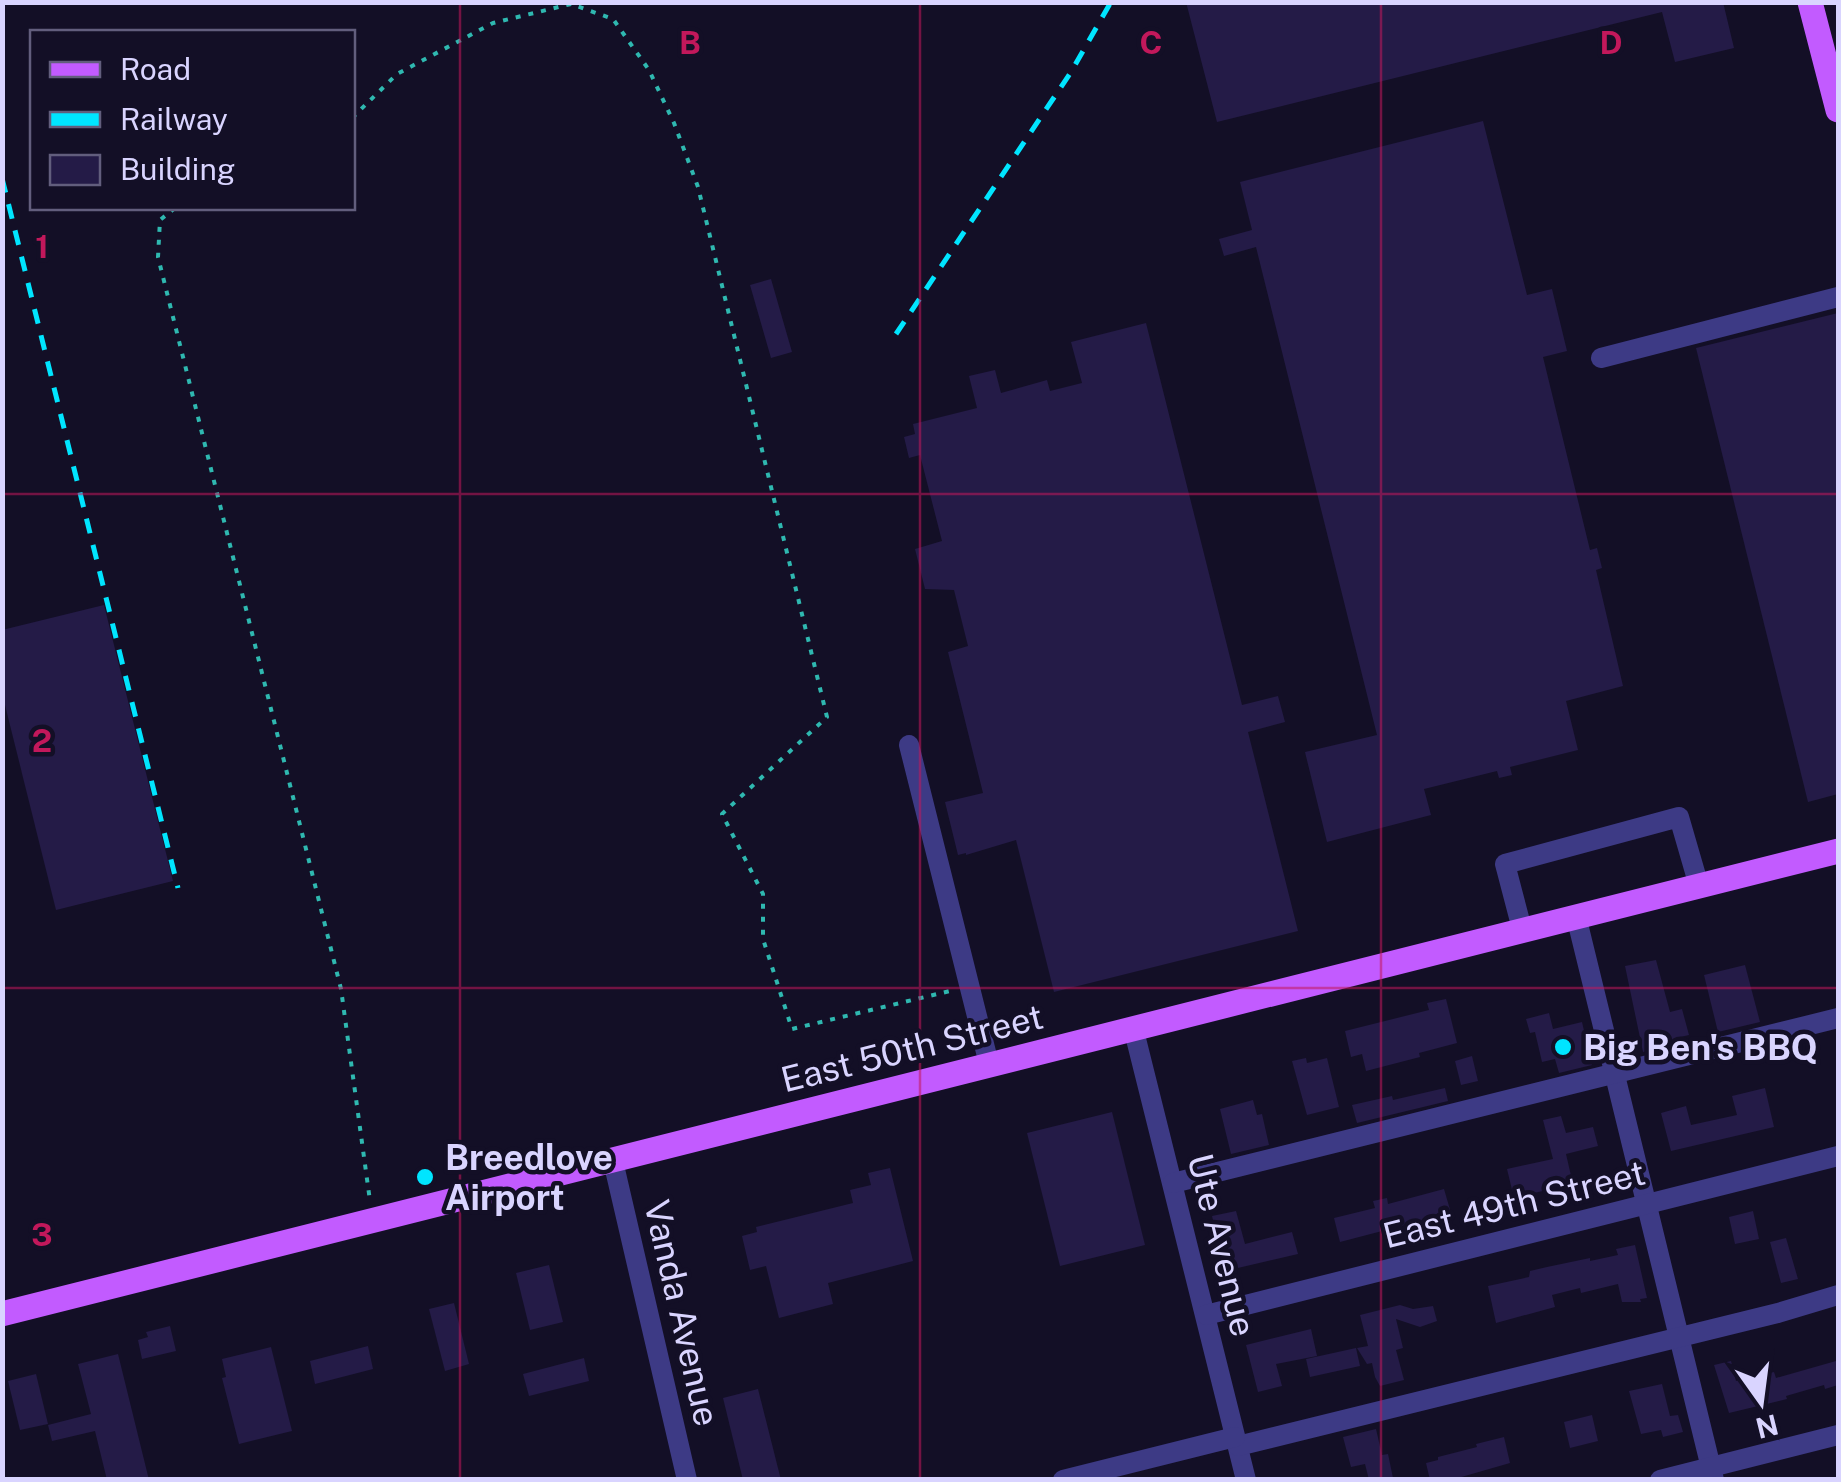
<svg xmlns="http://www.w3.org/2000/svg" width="1841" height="1482" font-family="'Public Sans',sans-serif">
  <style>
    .building { fill: #241b47 }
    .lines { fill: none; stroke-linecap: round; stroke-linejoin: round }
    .path { stroke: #2fb8b0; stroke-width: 4; stroke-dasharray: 5 8; stroke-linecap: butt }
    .minor { stroke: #3d3a85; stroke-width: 20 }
    .major { stroke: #c25bff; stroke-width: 25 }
    .rail { stroke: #00e5ff; stroke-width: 5; stroke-dasharray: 15 12; stroke-linecap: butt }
    .grid { fill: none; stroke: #c2185b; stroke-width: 2.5; stroke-opacity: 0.55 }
    .poi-dot { fill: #00e5ff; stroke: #130f26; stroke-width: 4 }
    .labels { text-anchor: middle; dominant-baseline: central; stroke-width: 9; stroke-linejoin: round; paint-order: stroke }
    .poi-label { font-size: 35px; font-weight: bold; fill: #d9d4ff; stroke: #130f26; text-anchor: start }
    .street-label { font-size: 35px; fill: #d9d4ff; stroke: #130f26 }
    .grid-label { font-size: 32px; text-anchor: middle; font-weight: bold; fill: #c2185b; stroke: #130f26; stroke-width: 9; stroke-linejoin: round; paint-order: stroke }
  </style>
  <rect width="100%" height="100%" fill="#130f26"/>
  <!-- building -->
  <g class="building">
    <path d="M 1186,2 L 1723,2 L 1734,48 L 1675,62 L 1662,12 L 1217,122 Z"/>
    <path d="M 1483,121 L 1527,295 L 1552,289 L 1567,351 L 1543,357 L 1590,550 L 1597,548 L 1602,568 L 1596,570 L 1623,686 L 1566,701 L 1578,750 L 1510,767 L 1512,775 L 1499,778 L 1497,771 L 1424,789 L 1431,815 L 1327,842 L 1305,752 L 1377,735 L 1256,247 L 1224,256 L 1219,239 L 1252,230 L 1240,182 Z"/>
    <path d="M 771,279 L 792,352 L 771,358 L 750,285 Z"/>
    <path d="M 1838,313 L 1838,794 L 1808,802 L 1696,348 Z"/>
    <path d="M 1146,323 L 1242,705 L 1278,696 L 1285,722 L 1248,732 L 1298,931 L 1054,992 L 1016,840 L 966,855 L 966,853 L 958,855 L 945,802 L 983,793 L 948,652 L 968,646 L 954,590 L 925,589 L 915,549 L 942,541 L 920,455 L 909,458 L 904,437 L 915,434 L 913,424 L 977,408 L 969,376 L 995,370 L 1001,393 L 1047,380 L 1050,391 L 1082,383 L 1071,342 Z"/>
    <path d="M 104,605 L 173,881 L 56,910 L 2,693 L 2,630 Z"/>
    <path d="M 1656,960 L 1670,1012 L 1682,1009 L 1689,1035 L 1676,1038 L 1678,1044 L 1643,1052 L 1625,966 Z"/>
    <path d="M 1745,965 L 1760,1022 L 1718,1032 L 1704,975 Z"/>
    <path d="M 1446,999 L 1457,1043 L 1419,1053 L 1420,1057 L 1366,1071 L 1362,1054 L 1351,1057 L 1345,1031 L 1429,1010 L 1427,1003 Z"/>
    <path d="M 1549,1013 L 1553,1029 L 1582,1022 L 1592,1065 L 1559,1073 L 1555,1059 L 1542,1062 L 1535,1032 L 1530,1033 L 1526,1019 Z"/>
    <path d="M 1472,1056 L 1478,1081 L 1461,1085 L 1455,1061 Z"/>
    <path d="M 1306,1058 L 1307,1063 L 1327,1058 L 1339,1107 L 1307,1115 L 1292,1061 Z"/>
    <path d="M 1445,1088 L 1448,1101 L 1357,1123 L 1352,1105 L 1392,1096 L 1393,1100 Z"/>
    <path d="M 1765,1088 L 1774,1127 L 1671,1151 L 1661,1113 L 1686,1106 L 1691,1125 L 1737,1115 L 1732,1096 Z"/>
    <path d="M 1253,1100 L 1257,1115 L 1262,1114 L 1269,1145 L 1231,1154 L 1220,1109 Z"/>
    <path d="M 1112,1112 L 1145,1245 L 1060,1266 L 1027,1133 Z"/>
    <path d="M 1561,1116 L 1566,1133 L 1593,1127 L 1598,1146 L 1566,1154 L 1575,1193 L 1561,1196 L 1559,1187 L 1514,1198 L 1507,1169 L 1553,1159 L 1543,1120 Z"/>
    <path d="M 890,1168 L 913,1261 L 828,1283 L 833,1304 L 779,1318 L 766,1266 L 750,1270 L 742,1236 L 757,1232 L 756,1227 L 853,1203 L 850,1190 L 871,1185 L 868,1173 Z"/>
    <path d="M 1444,1189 L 1451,1213 L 1340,1242 L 1334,1218 L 1375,1208 L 1373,1201 L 1387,1198 L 1388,1204 Z"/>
    <path d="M 1236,1211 L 1245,1244 L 1292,1232 L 1298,1254 L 1225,1271 L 1212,1216 Z"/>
    <path d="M 1753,1211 L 1759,1239 L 1735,1244 L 1729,1217 Z"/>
    <path d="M 1786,1238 L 1798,1279 L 1781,1283 L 1770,1242 Z"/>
    <path d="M 1635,1245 L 1647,1298 L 1640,1299 L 1641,1302 L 1622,1302 L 1618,1284 L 1581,1293 L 1580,1288 L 1552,1295 L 1555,1307 L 1496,1323 L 1488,1286 L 1529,1277 L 1530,1271 L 1547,1267 L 1590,1258 L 1590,1261 L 1618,1255 L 1616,1249 Z"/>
    <path d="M 549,1265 L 563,1322 L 530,1330 L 516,1273 Z"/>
    <path d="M 454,1303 L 469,1364 L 445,1371 L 429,1309 Z"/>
    <path d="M 1400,1305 L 1413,1309 L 1433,1306 L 1437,1321 L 1420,1327 L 1396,1319 L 1403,1348 L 1396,1350 L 1404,1380 L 1380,1386 L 1375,1377 L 1372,1363 L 1367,1364 L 1357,1348 L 1368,1346 L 1360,1315 Z"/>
    <path d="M 170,1326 L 176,1351 L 142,1359 L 138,1340 L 148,1337 L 146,1332 Z"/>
    <path d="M 1311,1329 L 1317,1356 L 1276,1364 L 1282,1386 L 1258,1392 L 1246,1345 Z"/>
    <path d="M 368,1346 L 373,1369 L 315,1384 L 310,1361 Z"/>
    <path d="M 271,1347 L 292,1431 L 239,1444 L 222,1378 L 226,1377 L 222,1359 Z"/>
    <path d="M 1356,1348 L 1360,1366 L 1310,1377 L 1306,1359 Z"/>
    <path d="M 118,1354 L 149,1480 L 107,1480 L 95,1431 L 52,1441 L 48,1425 L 91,1414 L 78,1364 Z"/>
    <path d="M 584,1358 L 589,1381 L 529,1396 L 523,1374 Z"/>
    <path d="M 1731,1361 L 1736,1381 L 1774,1372 L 1776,1378 L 1836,1361 L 1838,1385 L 1825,1389 L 1824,1385 L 1786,1396 L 1787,1399 L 1729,1413 L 1714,1365 Z"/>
    <path d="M 36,1374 L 48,1424 L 20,1430 L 8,1381 Z"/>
    <path d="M 1662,1384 L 1670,1416 L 1678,1415 L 1683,1432 L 1663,1437 L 1661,1430 L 1641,1434 L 1629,1391 Z"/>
    <path d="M 758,1389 L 781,1480 L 743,1480 L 723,1398 Z"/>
    <path d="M 1592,1415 L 1598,1441 L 1570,1448 L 1564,1422 Z"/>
    <path d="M 1376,1429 L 1382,1455 L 1388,1454 L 1393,1478 L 1369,1480 L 1365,1464 L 1351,1467 L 1343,1437 Z"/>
    <path d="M 1504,1437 L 1510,1463 L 1451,1480 L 1430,1480 L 1426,1463 L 1438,1460 L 1438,1457 L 1477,1447 L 1476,1444 Z"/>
  </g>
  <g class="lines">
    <!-- path -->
    <g class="path">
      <path d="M 352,118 L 397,74 L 493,23 L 571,4 L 613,19 L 649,70 L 674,123 L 698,187 L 827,717 L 722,814 L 763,894 L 763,939 L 792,1029 L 954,990"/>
      <path d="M 175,208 L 160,220 L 158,257 L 341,989 L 370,1201"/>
    </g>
    <!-- minor -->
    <g class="minor">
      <path d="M 1601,358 L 1838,297"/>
      <path d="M 909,745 L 989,1064"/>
      <path d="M 1576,916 L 1714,1480"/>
      <path d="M 1522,929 L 1505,864 L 1679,817 L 1699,886"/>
      <path d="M 1133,1027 L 1246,1480"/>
      <path d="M 613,1161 L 687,1480"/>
      <path d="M 1173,1183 L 1838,1018"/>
      <path d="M 1206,1315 L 1838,1156"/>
      <path d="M 1238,1446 L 1778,1313 L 1838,1295"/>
      <path d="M 1063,1480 L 1235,1437"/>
      <path d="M 1660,1480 L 1838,1435"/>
    </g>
    <!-- major -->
    <g class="major">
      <path d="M 1810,2 L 1838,110"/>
      <path d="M 2,1314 C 615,1161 1226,1002 1838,851"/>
    </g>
    <!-- rail -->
    <g class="rail">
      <path d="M 2,178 L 178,888"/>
      <path d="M 896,334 L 1071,72 L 1111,2"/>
    </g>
  </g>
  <!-- grid -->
  <path class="grid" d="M 460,2 L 460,1480M 920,2 L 920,1480M 1381,2 L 1381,1480M 2,494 L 1838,494M 2,988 L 1838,988"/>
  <!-- markers -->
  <g class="poi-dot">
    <circle cx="1563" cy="1047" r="10"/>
    <circle cx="425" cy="1177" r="10"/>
  </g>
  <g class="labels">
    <!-- poi labels -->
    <g class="poi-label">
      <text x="1583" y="1047">Big Ben's BBQ</text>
      <text x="445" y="1157">Breedlove<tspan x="445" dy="40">Airport</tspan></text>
    </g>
    <!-- street labels -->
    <g class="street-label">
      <text transform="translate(912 1048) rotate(-14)">East 50th Street</text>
      <text transform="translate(1514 1204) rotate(-14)">East 49th Street</text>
      <text transform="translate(1222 1245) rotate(76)">Ute Avenue</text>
      <text transform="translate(682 1313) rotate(77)">Vanda Avenue</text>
    </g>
  </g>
  <g class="grid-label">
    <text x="690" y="54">B</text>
    <text x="1151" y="54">C</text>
    <text x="1611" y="54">D</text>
    <text x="42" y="258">1</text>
    <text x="42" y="752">2</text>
    <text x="42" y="1246">3</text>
  </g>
  <!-- border -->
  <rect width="1841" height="1482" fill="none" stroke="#d9d4ff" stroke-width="10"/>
  <!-- legend -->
  <rect x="30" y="30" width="325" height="180" fill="#130f26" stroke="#625e7d" stroke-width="2.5"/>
  <rect x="50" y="62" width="50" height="15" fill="#c25bff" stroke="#625e7d" stroke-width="2.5"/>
  <text x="120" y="80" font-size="30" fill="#d9d4ff">Road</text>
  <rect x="50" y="112" width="50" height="15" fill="#00e5ff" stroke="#625e7d" stroke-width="2.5"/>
  <text x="120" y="130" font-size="30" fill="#d9d4ff">Railway</text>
  <rect x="50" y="155" width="50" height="30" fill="#241b47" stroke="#625e7d" stroke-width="2.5"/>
  <text x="120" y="180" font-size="30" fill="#d9d4ff">Building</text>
  <!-- north arrow -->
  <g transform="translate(1761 1402) rotate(166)" stroke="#130f26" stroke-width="8" paint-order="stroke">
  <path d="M0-8L18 38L0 25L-18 38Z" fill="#d9d4ff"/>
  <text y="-15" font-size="28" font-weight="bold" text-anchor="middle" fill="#d9d4ff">N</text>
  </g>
</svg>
